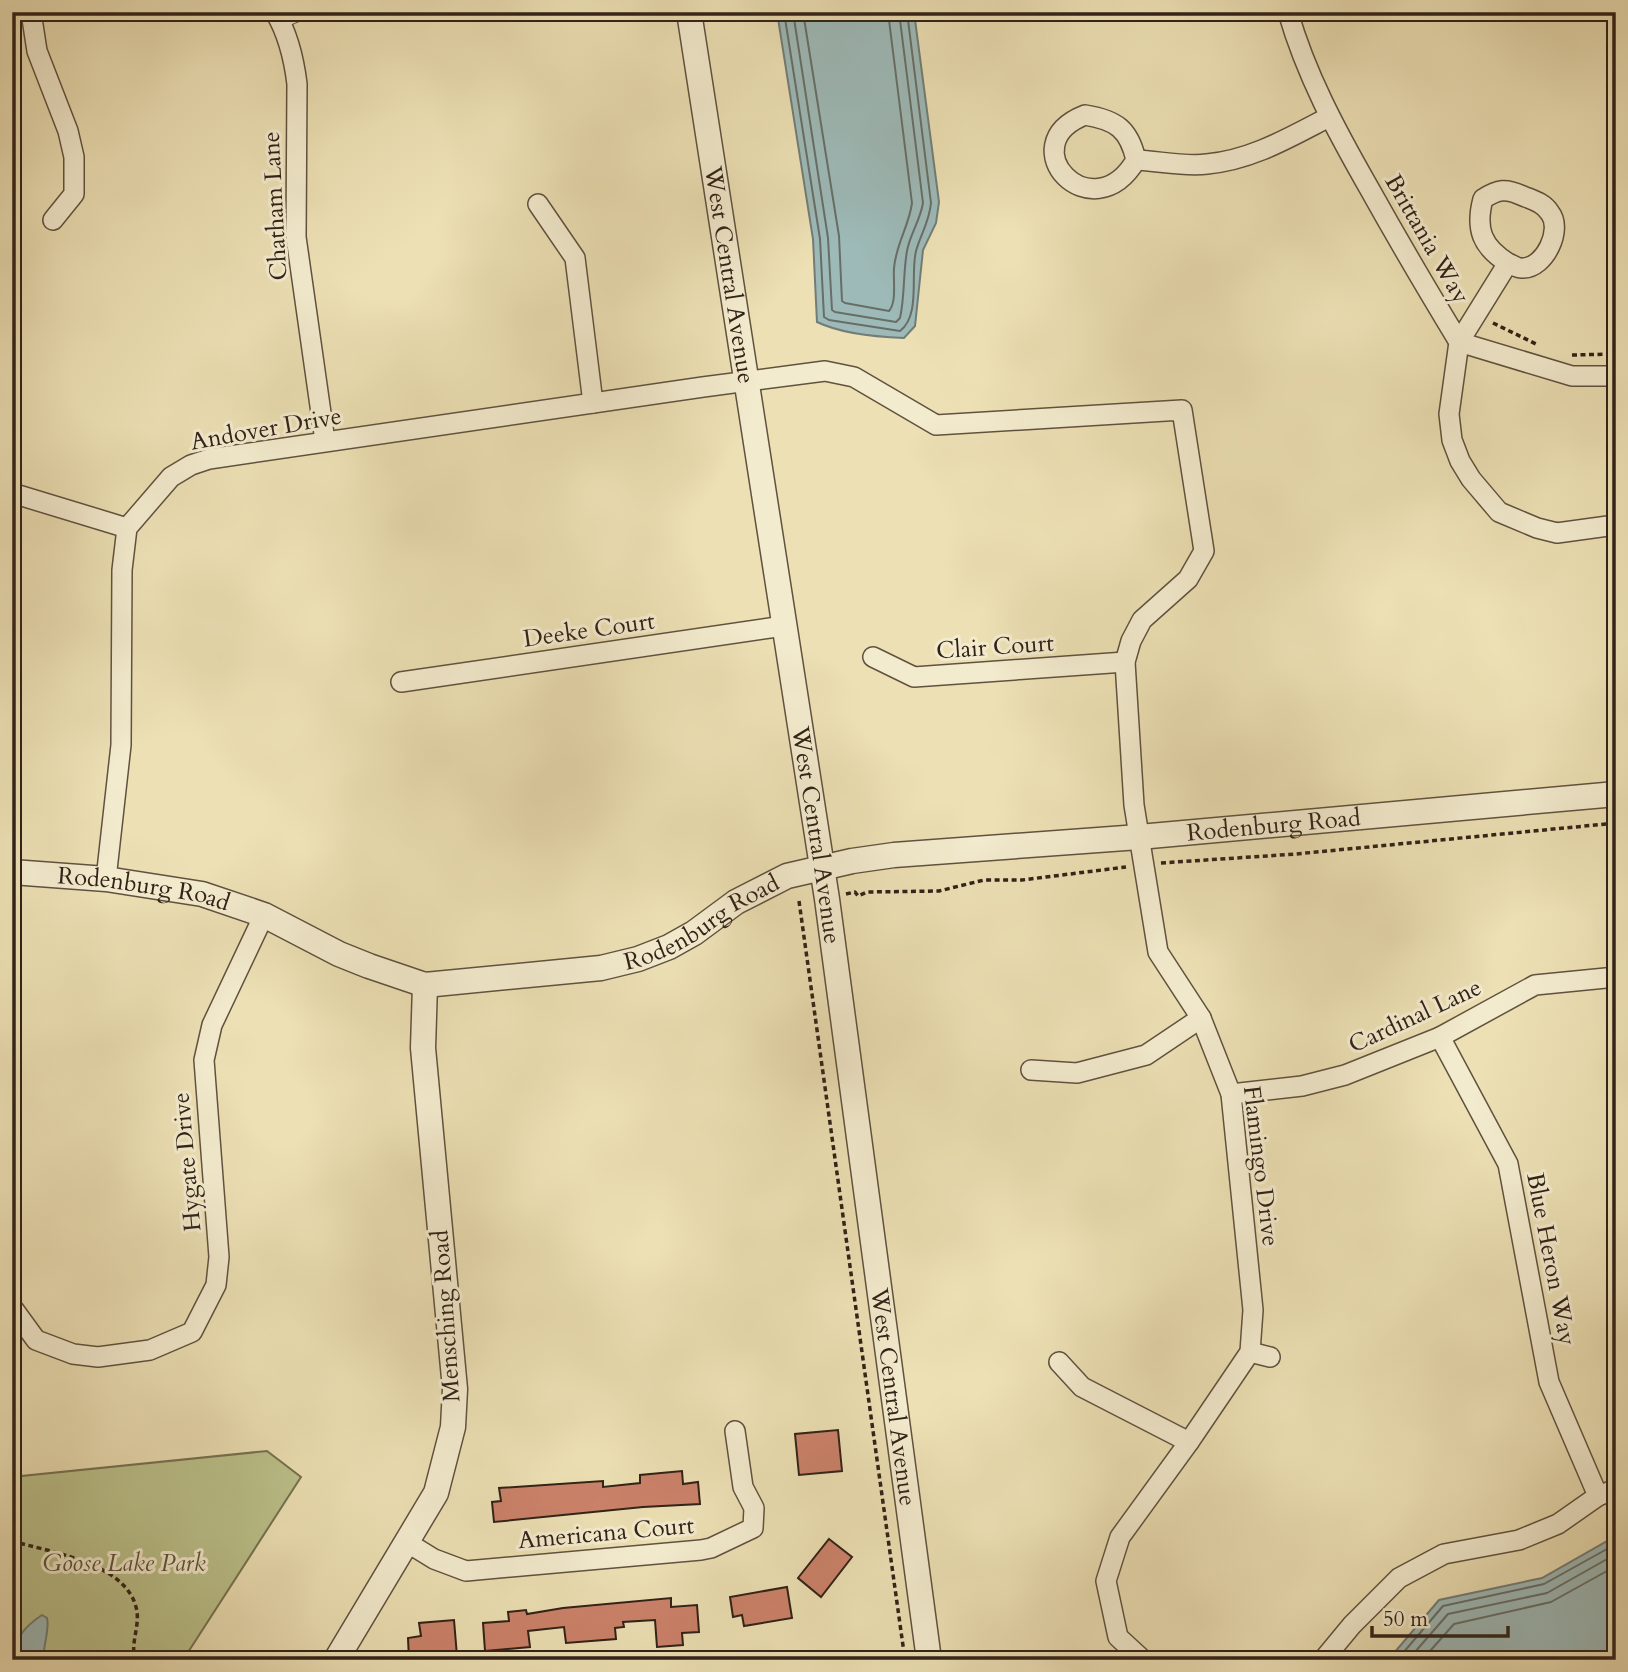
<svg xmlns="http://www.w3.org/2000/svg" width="1628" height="1672" font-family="Cardo,serif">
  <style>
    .green { fill: #bbc18b; stroke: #767252; stroke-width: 2 }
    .water { fill: #9dbab8; stroke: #727d78; stroke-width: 2 }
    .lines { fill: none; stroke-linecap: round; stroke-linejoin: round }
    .shore { stroke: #676e68; stroke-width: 2 }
    .building { fill: #cb826a; stroke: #312218; stroke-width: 2 }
    .service-casing { stroke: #60523f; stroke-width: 12 }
    .minor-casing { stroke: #60523f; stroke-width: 22 }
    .tertiary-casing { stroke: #60523f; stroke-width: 27 }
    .path { stroke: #312218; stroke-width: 3.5; stroke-dasharray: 5 3.5; stroke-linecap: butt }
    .service { stroke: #f3ebce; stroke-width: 10 }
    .minor { stroke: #f3ebce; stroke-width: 19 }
    .tertiary { stroke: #f3ebce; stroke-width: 24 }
    .labels { text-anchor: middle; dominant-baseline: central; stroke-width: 6; stroke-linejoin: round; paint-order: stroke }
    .street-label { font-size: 24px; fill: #312218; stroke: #f3ebce }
    .park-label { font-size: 24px; font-style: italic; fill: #5a523a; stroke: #f3ebce }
  </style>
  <rect width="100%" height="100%" fill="#ece0b4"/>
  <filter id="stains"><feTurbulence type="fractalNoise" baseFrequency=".00286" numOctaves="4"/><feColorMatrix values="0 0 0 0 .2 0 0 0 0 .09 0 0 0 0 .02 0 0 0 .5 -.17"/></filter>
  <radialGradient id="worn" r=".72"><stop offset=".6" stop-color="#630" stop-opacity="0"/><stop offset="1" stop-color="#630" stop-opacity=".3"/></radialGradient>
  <!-- green -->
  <path class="green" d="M 267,1451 L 301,1477 L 183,1660 L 12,1660 L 12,1477 Z"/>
  <!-- water -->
  <g class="water">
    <path d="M 777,12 L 914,12 L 939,202 L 936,223 L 923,250 L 915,326 L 904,338 C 877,337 842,334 817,322 L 813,239 Z"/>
    <path d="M 1616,1536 L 1616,1660 L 1388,1660 L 1439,1600 L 1542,1578 Z"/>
    <path d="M 42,1615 L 47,1618 C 50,1628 43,1647 43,1660 L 13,1660 C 15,1638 24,1627 42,1615 Z"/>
  </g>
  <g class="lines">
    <!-- shore -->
    <g class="shore">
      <path d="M 784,12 L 820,239 L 824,317 L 829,320 L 900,331 C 921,315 910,274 916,251 C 921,233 929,223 931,203 L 907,12"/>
      <path d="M 793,12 L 828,238 L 832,310 L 835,312 L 896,322 L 900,318 C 905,296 903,273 907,251 C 910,234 920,221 923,203 L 899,12"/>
      <path d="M 803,12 L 839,236 L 842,301 L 845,303 L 889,311 C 897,302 893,280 894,268 C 896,244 909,226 912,203 L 888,12"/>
      <path d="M 1397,1660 L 1443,1606 L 1544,1584 L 1616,1544"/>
      <path d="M 1408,1660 L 1448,1614 L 1547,1593 L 1616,1554"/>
      <path d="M 1422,1660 L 1454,1624 L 1551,1602 L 1616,1566"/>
    </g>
  </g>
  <!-- building -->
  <g class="building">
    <path d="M 838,1430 L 842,1471 L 799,1475 L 795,1434 Z"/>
    <path d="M 682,1471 L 683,1484 L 698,1482 L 700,1504 L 643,1507 L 494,1522 L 492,1502 L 501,1501 L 499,1488 L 603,1481 L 603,1487 L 640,1483 L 640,1475 Z"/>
    <path d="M 829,1539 L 852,1557 L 821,1597 L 798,1578 Z"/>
    <path d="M 787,1587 L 792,1618 L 744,1626 L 742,1615 L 733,1617 L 730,1597 Z"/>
    <path d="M 671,1598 L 671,1607 L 697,1605 L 699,1632 L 682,1633 L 683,1645 L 657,1647 L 655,1620 L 623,1622 L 624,1627 L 615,1628 L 616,1639 L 566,1643 L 564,1627 L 528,1631 L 530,1647 L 485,1651 L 483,1623 L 509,1621 L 508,1612 L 526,1610 L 527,1614 L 563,1608 Z"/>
    <path d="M 454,1620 L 457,1656 L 409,1660 L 408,1638 L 421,1636 L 419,1623 Z"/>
  </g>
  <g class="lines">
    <!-- service casing -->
    <g class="service-casing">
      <path id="service" d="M 281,23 L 308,12"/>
    </g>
    <!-- minor casing -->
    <g class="minor-casing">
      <g id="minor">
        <path d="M 31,12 L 37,51 L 68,131 L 74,157 L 74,194 L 53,220"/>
        <path d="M 275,12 C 288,34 294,59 297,84 L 296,237 L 325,441"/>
        <path d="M 1288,12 C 1306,75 1337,132 1369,188 C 1398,240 1428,291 1459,342 L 1572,376 L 1616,376"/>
        <path d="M 1085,115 C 1116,120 1129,129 1136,160 C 1092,234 1009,145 1085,115 Z"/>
        <path d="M 1136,160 C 1159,161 1185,167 1207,164 C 1252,160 1290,137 1329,117"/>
        <path d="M 538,204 L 575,258 L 593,403"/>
        <path d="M 1508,263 C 1482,247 1475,229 1483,199 C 1498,189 1506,188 1523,196 C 1533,200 1544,203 1550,213 C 1563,229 1545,268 1523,268 C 1518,269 1513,265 1508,263 L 1459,342 L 1449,414 L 1452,440 L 1460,461 L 1471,479 L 1499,512 L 1537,528 L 1557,533 L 1608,526"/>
        <path d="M 12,493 L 127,528"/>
        <path d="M 873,657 L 914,677 L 1125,662"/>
        <path d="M 401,682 L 784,626"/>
        <path d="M 106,879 L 121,745 L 122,570 L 127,528 L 171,477 L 191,465 L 209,459 L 703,387 L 825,371 L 854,377 L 936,425 L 1182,410 L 1204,551 L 1188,579 L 1142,620 L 1131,641 L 1125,662 L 1134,805 L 1158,952 L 1201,1018 L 1231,1094 L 1253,1310 L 1250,1352 L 1189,1442 L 1120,1537 L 1106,1581 L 1118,1637 L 1143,1660"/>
        <path d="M 1440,1037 L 1508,1164 L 1549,1382 L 1598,1496"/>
        <path d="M 1031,1070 L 1077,1073 L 1146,1055 L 1201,1018"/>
        <path d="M 1231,1094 L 1302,1086 L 1345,1075 L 1440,1037 L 1535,985 L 1616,977"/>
        <path d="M 12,1307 L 36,1340 L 73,1354 L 98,1357 L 150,1350 L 192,1332 L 216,1285 L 219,1257 L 204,1060 L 212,1025 L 264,915"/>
        <path d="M 1250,1352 L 1270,1357"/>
        <path d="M 1059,1362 L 1082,1387 L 1189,1442"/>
        <path d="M 408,1543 L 434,1559 L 466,1571 L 701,1550 L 711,1548 L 753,1528 L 754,1508 L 743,1487 L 735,1431"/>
        <path d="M 1323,1660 L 1352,1625 L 1399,1578 L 1444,1554 L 1519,1540 L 1558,1524 L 1598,1496 L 1616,1489"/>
      </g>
    </g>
    <!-- tertiary casing -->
    <g class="tertiary-casing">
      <g id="tertiary">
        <path id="s1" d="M 689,12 L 827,899 L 929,1660"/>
        <path id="s2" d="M 12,872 L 106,879 L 202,894 L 264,915 L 339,954 L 369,966 L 425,985 L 601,968 L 638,959 L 669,947 L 694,933 L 736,902 L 787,876 L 852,861 L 894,855 L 1139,837 L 1616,794"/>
        <path d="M 336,1660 L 436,1493 L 453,1427 L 455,1389 L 423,1048 L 425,985"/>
      </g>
    </g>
    <!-- path -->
    <g class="path">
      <path d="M 1493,323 L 1536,344"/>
      <path d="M 1572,355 L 1616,354"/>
      <path d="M 1161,863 L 1296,854 L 1616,823"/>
      <path d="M 846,894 L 855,892 L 858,896 L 867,892 L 939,891 L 984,880 L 1022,880 L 1126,867"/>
      <path d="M 799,901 L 905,1660"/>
      <path d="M 12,1541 C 50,1552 125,1563 136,1607 C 141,1625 130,1642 135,1660"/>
    </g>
    <!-- service -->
    <use href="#service" class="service"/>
    <!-- minor -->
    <use href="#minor" class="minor"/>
    <!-- tertiary -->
    <use href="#tertiary" class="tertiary"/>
  </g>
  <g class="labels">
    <!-- street labels -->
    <g class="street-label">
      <text transform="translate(275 206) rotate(-93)">Chatham Lane</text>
      <text transform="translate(1427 239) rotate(60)">Brittania Way</text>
      <text stroke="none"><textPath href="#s1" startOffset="266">West Central Avenue</textPath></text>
      <text transform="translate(266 429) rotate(-10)">Andover Drive</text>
      <text transform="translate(589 630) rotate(-8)">Deeke Court</text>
      <text transform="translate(995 647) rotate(-4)">Clair Court</text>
      <text stroke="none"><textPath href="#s2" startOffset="1309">Rodenburg Road</textPath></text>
      <text stroke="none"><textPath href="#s1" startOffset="833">West Central Avenue</textPath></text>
      <text stroke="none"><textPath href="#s2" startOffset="133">Rodenburg Road</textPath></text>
      <text stroke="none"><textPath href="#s2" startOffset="721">Rodenburg Road</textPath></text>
      <text transform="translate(1415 1016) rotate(-25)">Cardinal Lane</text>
      <text transform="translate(187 1162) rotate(-95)">Hygate Drive</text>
      <text transform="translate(1261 1166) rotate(83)">Flamingo Drive</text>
      <text transform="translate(1551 1259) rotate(79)">Blue Heron Way</text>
      <text transform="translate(446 1316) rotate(-94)">Mensching Road</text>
      <text stroke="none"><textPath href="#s1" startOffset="1400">West Central Avenue</textPath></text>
      <text transform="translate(606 1533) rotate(-5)">Americana Court</text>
    </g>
    <!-- park labels -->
    <g class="park-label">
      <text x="124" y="1563">Goose Lake Park</text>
    </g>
  </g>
  <!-- margin -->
  <rect width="1628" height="1672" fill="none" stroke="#ece0b4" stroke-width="42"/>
  <rect x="14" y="14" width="1600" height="1644" fill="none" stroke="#312218" stroke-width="3.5"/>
  <rect x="21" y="21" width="1586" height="1630" fill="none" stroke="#312218" stroke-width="2"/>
  <!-- scale -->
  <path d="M1372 1626v10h136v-10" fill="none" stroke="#312218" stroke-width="3.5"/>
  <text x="1383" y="1626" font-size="21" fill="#312218" stroke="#f3ebce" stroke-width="5" paint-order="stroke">50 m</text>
  <rect width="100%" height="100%" filter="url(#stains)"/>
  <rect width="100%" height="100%" fill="url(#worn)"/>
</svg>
